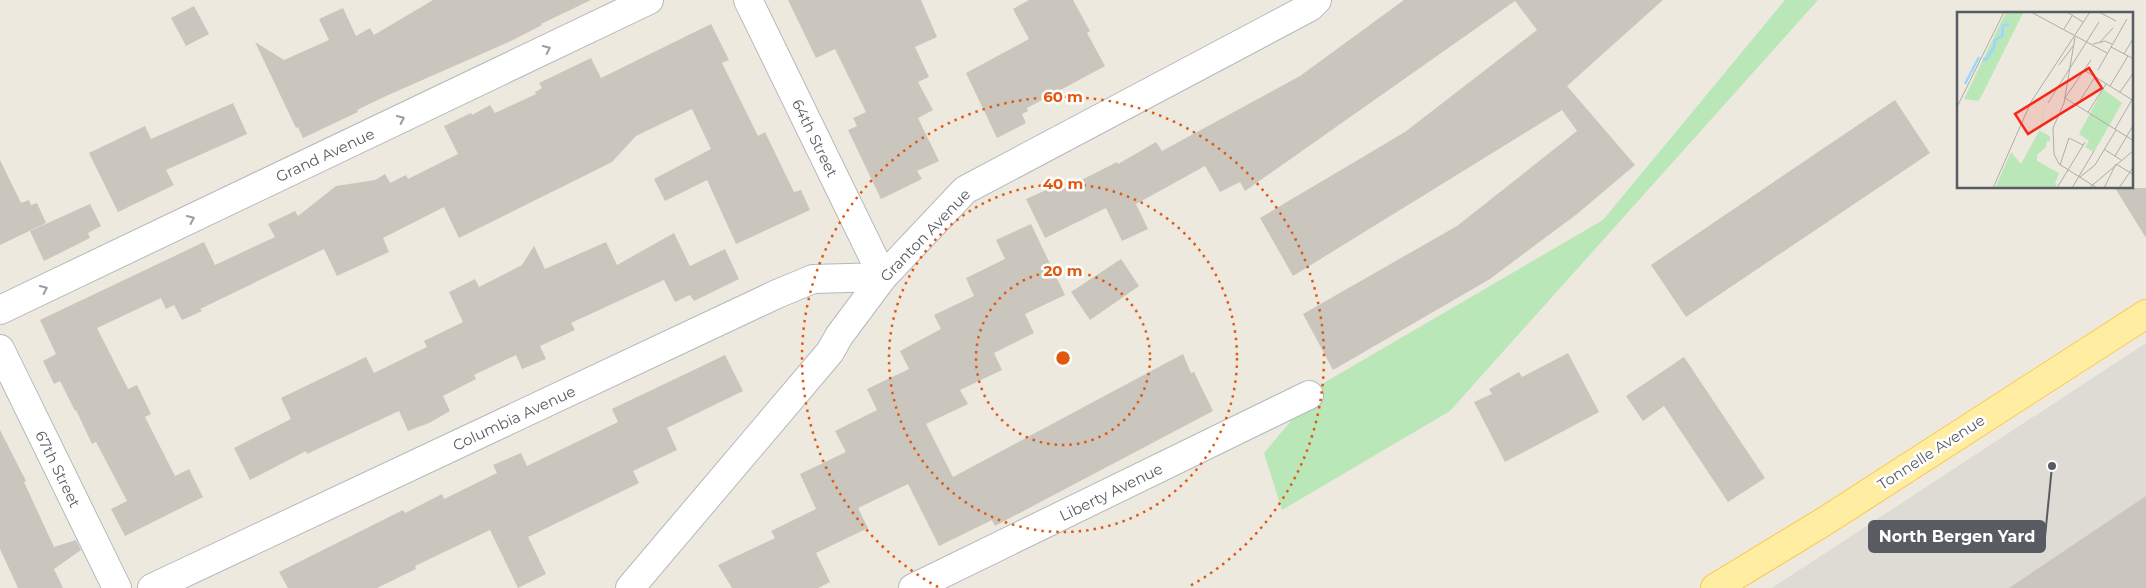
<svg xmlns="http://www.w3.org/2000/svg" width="2146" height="588" font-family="Montserrat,sans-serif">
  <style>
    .industrial { fill: #dddbd4 }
    .green { fill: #b9e7b8 }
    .building { fill: #cac6be }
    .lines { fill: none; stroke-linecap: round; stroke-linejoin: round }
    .minor-casing { stroke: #b5b8bd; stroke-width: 30 }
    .tertiary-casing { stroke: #b5b8bd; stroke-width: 30 }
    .primary-casing { stroke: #fec647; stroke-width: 30 }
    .minor { stroke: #fff; stroke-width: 28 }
    .tertiary { stroke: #fff; stroke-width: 28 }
    .primary { stroke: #ffeea1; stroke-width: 28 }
    .oneway { stroke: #9b9da1 }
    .ring { fill: none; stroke: #e15910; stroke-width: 2.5; stroke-dasharray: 2.5 5 }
    .labels { text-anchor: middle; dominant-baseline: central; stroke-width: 5; stroke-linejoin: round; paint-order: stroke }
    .street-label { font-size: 15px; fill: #585c62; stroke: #fff }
    .inset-river { fill: none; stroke: #9cd6ff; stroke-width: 2.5 }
    .inset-road { fill: none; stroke: #adada9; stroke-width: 1 }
    .view { fill: #f82619; fill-opacity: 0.15; stroke: #f82619; stroke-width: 2.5 }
    .inset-edge { fill: none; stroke: #585c62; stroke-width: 2.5 }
    .centre { fill: #e15910; stroke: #fff; stroke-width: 2.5 }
    .ring-label { font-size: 15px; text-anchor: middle; font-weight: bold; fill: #e15910; stroke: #fff; stroke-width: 5; stroke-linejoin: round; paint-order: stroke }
    .leader { fill: none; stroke: #585c62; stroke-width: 2 }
    .callout-dot { fill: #585c62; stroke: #fff; stroke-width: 2 }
    .callout { fill: #585c62; stroke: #585c62; stroke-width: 2 }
    .callout-label { font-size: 16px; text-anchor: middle; font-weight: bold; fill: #fff }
  </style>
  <rect width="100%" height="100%" fill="#ede9df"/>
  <!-- industrial -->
  <path class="industrial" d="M 2146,343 L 2146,588 L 1772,588 Z"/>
  <!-- green -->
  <path class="green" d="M 1785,0 L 1818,0 L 1450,411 L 1282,510 L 1264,453 L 1322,384 L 1603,220 Z"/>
  <!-- building -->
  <g class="building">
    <path d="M 433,0 L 591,0 L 541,24 L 542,25 L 511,41 L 386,96 L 357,110 L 358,112 L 303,138 L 298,127 L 296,128 L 255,42 L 284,60 L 329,40 L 319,19 L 343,8 L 356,36 L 370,28 L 374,35 Z"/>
    <path d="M 788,0 L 921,0 L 937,37 L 915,47 L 929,77 L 918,82 L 933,110 L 918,118 L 939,161 L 917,171 L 922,179 L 881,199 L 848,130 L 857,126 L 853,118 L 866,112 L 835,49 L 816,58 Z"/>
    <path d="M 1029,0 L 1073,0 L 1090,31 L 1087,33 L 1105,66 L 1027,108 L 1028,111 L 1022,114 L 1026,123 L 997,138 L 966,73 L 1029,39 L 1013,9 Z"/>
    <path d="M 1404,0 L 1663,0 L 1567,86 L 1635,165 L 1577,214 L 1490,279 L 1333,370 L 1303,314 L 1457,226 L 1577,131 L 1562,110 L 1293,276 L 1260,218 L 1405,132 L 1537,30 L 1515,1 L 1245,191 L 1240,182 L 1220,192 L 1205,166 L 1136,204 L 1148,229 L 1122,241 L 1106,208 L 1045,238 L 1026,199 L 1055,186 L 1058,192 L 1117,162 L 1118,164 L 1156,142 L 1162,151 L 1300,76 Z"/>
    <path d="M 194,6 L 209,34 L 186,46 L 171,18 Z"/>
    <path d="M 711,24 L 729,60 L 722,63 L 758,136 L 765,132 L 794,192 L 801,190 L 810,210 L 736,244 L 707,180 L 665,201 L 654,179 L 711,149 L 692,109 L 636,136 L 612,162 L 459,238 L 444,207 L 383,238 L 389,252 L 337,276 L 324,249 L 200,309 L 202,311 L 182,320 L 174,305 L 166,309 L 161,298 L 97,328 L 128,389 L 137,385 L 151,414 L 145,417 L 175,476 L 189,469 L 203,497 L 125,536 L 111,509 L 127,501 L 96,442 L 92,444 L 76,410 L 75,411 L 60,381 L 54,384 L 43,361 L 56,354 L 40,320 L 204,242 L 215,265 L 275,237 L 268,224 L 295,211 L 298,216 L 336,186 L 375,180 L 385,174 L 390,183 L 406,175 L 408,179 L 458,154 L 444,126 L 471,113 L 472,115 L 490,105 L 495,113 L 536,94 L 535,92 L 542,88 L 539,83 L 591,58 L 601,78 Z"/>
    <path d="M 1895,100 L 1930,153 L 1686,317 L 1651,265 Z"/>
    <path d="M 233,103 L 247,134 L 166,170 L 174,185 L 118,212 L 89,153 L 145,126 L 151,139 Z"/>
    <path d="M 0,160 L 21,203 L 29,200 L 31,205 L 37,203 L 46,223 L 0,245 Z"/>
    <path d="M 2115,188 L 2146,188 L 2146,238 Z"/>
    <path d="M 90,204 L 101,226 L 88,233 L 90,238 L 44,261 L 30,231 Z"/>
    <path d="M 1031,224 L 1065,295 L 1025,314 L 1034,333 L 994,353 L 1002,370 L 960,390 L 968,404 L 926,424 L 953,477 L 1183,354 L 1191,373 L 1194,372 L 1213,411 L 995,526 L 992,520 L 939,546 L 908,484 L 858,508 L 868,528 L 816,553 L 830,582 L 818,588 L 732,588 L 718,565 L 775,538 L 771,531 L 816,509 L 800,474 L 846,452 L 835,431 L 877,410 L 867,389 L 909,369 L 900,351 L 941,329 L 934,315 L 974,296 L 966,278 L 1005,259 L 996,240 Z"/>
    <path d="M 674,233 L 690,266 L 725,249 L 739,279 L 694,301 L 690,295 L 675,302 L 664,280 L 571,323 L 575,330 L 540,346 L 546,359 L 522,369 L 516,355 L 474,375 L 476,379 L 443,396 L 450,411 L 429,423 L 408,431 L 399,411 L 307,454 L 306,451 L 250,480 L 234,448 L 291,419 L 281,398 L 366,357 L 374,373 L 427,347 L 424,341 L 463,322 L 449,292 L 475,279 L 479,287 L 522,265 L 534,246 L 545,269 L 606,242 L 617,265 Z"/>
    <path d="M 1121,259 L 1139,286 L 1090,320 L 1071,292 Z"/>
    <path d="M 1568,353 L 1599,412 L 1505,462 L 1474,402 L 1492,394 L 1489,389 L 1519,372 L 1522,377 Z"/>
    <path d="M 725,355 L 743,391 L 667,428 L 677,450 L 633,471 L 639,483 L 528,537 L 546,574 L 518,588 L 490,530 L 415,566 L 416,569 L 377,588 L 288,588 L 279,572 L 403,510 L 405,513 L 442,494 L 444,499 L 497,473 L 493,465 L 521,453 L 527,466 L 618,422 L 612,409 Z"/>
    <path d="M 1684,357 L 1765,478 L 1728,502 L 1664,406 L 1643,421 L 1626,396 Z"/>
    <path d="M 0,430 L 26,481 L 24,482 L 54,547 L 76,540 L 81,550 L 54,569 L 63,588 L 18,588 L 0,549 Z"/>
    <path d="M 2146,496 L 2146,588 L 2009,588 Z"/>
  </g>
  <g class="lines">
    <!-- minor casing -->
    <g class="minor-casing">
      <g id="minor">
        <path d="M 0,310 L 649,0"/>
        <path d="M 0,349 L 117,588"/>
        <path d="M 152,588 L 777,294 L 813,279 L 883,277 L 748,0"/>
        <path d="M 913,588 L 1309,395"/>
      </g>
    </g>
    <!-- tertiary casing -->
    <g class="tertiary-casing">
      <path id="tertiary" d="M 630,588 L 830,352 L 839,336 L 883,277 L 965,190 L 1310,7 L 1317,0"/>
    </g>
    <!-- primary casing -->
    <g class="primary-casing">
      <path id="primary" d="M 1715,588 L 1825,521 L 2146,314"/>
    </g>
    <!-- minor -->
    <use href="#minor" class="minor"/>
    <!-- tertiary -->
    <use href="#tertiary" class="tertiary"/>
    <!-- primary -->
    <use href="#primary" class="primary"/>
  </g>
  <!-- one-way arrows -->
  <defs><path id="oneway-chevron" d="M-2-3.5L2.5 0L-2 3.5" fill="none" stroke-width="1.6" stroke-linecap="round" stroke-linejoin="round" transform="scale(1.25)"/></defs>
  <g class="oneway">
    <use href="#oneway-chevron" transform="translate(547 49) rotate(-25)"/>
    <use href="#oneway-chevron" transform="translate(401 119) rotate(-25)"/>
    <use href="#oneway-chevron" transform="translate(191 219) rotate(-25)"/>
    <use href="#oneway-chevron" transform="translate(44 289) rotate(-25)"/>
  </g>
  <!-- distance rings -->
  <g class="ring">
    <circle cx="1063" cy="358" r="87"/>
    <circle cx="1063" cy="358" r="174"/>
    <path d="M938 587A261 261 0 1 1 1188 587"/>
  </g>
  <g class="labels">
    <!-- street labels -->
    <g class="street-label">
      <text transform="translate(815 138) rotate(64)">64th Street</text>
      <text transform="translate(325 155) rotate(-25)">Grand Avenue</text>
      <text transform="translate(925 235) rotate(-46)">Granton Avenue</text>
      <text transform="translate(514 418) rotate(-25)">Columbia Avenue</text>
      <text transform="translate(1931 452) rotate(-33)">Tonnelle Avenue</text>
      <text transform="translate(58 469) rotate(64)">67th Street</text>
      <text transform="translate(1111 492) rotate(-26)">Liberty Avenue</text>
    </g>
  </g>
  <!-- overview -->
  <g transform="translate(1957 12)">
    <rect width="176" height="176" fill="#ede9df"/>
    <path d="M 49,0 L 66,1 L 24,85 L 21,89 L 7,87 ZM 146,77 L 165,91 L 137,140 L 128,135 L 132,129 L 122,122 ZM 90,86 L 83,119 L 93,124 L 93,129 L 90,129 L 89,135 L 80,143 L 80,149 L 102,161 L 98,171 L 100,172 L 98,176 L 38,176 L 54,140 L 64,152 L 82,119 Z" fill="#b9e7b8"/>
    <path class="inset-river" d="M 26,47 L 29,48 L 37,35 L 38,28 L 45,24 L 46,14 L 52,12M 8,72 L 22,45"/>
    <path class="inset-road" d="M 74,0 L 150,41M 110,0 L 126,10M 142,0 L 159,9M 107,17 L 115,4M 118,25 L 107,91 L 96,116 L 97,142 L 102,152 L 140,176M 143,30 L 156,16M 136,32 L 148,29 L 155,32M 154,35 L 177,47M 167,42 L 177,25M 102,53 L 116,34M 127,58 L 177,89M 141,58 L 170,7M 153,74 L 171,44M 163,80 L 177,60M 108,86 L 177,129M 108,86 L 134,48M 91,91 L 142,10M 120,93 L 138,65M 0,95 L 47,0M 131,100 L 149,72M 158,117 L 177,84M 147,137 L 164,148M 158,144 L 177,112M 103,153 L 112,126 L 126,133M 123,165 L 138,153 L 159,118M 36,176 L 74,90 L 133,0M 100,176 L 128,130M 115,176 L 137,139M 132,176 L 177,138M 147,176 L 159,152 L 177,163M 162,176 L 177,154"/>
    <path class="view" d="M 132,56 L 145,76 L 71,122 L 58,102 Z"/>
    <rect width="176" height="176" class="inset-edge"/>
  </g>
  <circle cx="1063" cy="358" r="8" class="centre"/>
  <g class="ring-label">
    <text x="1063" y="102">60 m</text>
    <text x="1063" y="189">40 m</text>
    <text x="1063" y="276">20 m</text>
  </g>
  <!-- callouts -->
  <path class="leader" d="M2052 466L2045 537"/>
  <circle class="callout-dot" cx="2052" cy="466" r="5"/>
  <rect class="callout" x="1869" y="521" width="176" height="31" rx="5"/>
  <g class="callout-label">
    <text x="1957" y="542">North Bergen Yard</text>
  </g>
</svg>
